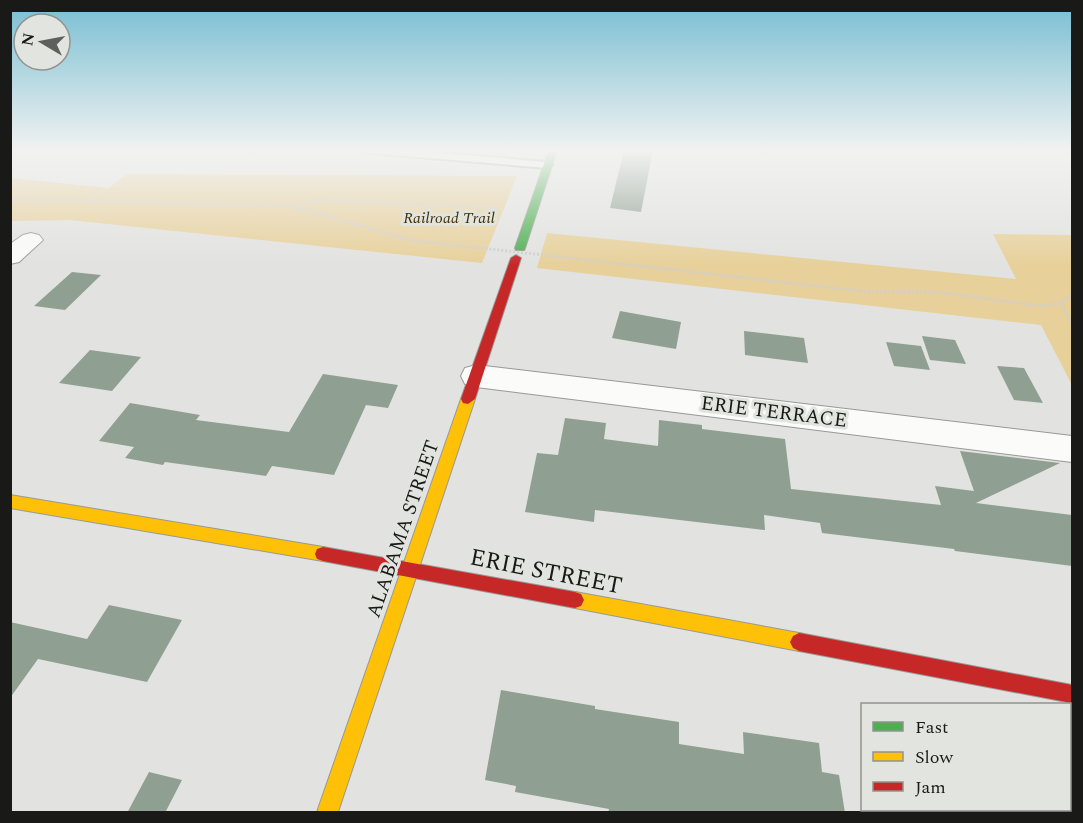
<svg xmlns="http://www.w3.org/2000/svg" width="1083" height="823" font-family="Spectral,serif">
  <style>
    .green { fill: #e7d09a }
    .building { fill: #8fa092 }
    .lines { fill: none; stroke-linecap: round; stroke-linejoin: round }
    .lane-casing { stroke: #989997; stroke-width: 4 }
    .street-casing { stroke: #989997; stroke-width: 2 }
    .fast-casing { stroke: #989997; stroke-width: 2 }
    .slow-casing { stroke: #989997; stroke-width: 2 }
    .jam-casing { stroke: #989997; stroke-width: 2 }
    .path { stroke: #cfcfcf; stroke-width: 3; stroke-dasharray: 2 2; stroke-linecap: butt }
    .lane { fill: #fbfbfa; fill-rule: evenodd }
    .street { fill: #fbfbfa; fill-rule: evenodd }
    .fast { fill: #4caf50; fill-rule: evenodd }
    .slow { fill: #ffc107; fill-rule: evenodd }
    .jam { fill: #c62828; fill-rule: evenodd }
    .path-bridge { stroke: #cfcfcf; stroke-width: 3; stroke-dasharray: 2 2; stroke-linecap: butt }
    .labels { text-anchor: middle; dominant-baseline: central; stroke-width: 6; stroke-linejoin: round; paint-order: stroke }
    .far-park-label { font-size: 16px; font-style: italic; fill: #433105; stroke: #e2e4df }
    .street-label { font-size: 20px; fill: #191a18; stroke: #e2e4df }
    .near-street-label { font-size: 24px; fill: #191a18; stroke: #e2e4df }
  </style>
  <rect width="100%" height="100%" fill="#e2e3e0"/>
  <!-- green -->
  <g class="green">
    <path d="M 127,174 L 517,176 L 482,263 L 69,220 L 11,221 L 11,178 L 109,188 Z"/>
    <path d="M 547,233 L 1016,279 L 993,234 L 1072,235 L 1072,385 L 1041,325 L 537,268 Z"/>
  </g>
  <!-- building -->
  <g class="building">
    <path d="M 624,150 L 653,150 L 641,212 L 610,208 Z"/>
    <path d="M 72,272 L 101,275 L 65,310 L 34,306 Z"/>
    <path d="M 620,311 L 681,322 L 676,349 L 612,338 Z"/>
    <path d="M 744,331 L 804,338 L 808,363 L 745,355 Z"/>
    <path d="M 922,336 L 955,340 L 966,364 L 930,360 Z"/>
    <path d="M 886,342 L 921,346 L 930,370 L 894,366 Z"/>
    <path d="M 90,350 L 141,357 L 112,391 L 59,383 Z"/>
    <path d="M 997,366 L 1024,368 L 1043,403 L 1014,400 Z"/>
    <path d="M 323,374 L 398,385 L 388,408 L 366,405 L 334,475 L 272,466 L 266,476 L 165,462 L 163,465 L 125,458 L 134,447 L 99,441 L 130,403 L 200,415 L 196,420 L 289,432 Z"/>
    <path d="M 565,418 L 606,423 L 604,439 L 658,446 L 659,420 L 702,425 L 702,429 L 785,439 L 791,489 L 941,505 L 935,486 L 974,491 L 960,451 L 1060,463 L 976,503 L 1072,515 L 1072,566 L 955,551 L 954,549 L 822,533 L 820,523 L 764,515 L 765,530 L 595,510 L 594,522 L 525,512 L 537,453 L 558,455 Z"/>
    <path d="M 109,605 L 182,620 L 147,682 L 38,659 L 10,698 L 10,622 L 87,639 Z"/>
    <path d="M 501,690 L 595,706 L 595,709 L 679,722 L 679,744 L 744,754 L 743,732 L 819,743 L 822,772 L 839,775 L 845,813 L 608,813 L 609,809 L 515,792 L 516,786 L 485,780 Z"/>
    <path d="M 149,772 L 182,780 L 165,813 L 127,813 Z"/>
  </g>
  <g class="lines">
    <!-- lane casing -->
    <g class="lane-casing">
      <path id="lane" d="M 365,150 L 405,150 L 547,162 L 552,165 L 547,168 L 370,153 Z"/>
    </g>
    <!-- street casing -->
    <g class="street-casing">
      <g id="street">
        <path d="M 31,233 L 39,235 L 43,240 L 19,262 L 10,264 L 10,244 L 23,235 Z"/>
        <path d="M 476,365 L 1072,436 L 1072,462 L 476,387 L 465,384 L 461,376 L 465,368 Z"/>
      </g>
    </g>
    <!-- fast casing -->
    <g class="fast-casing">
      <path id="fast" d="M 549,150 L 557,150 L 525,248 L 524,250 L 516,250 L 515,248 Z"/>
    </g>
    <!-- slow casing -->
    <g class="slow-casing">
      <g id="slow">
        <path d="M 468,394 L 475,399 L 338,812 L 317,812 L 461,399 Z"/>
        <path d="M 10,495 L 323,547 L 329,549 L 331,554 L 329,559 L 323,561 L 10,508 Z"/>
        <path d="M 575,592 L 799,633 L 805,636 L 808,642 L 805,648 L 799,651 L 575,608 L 569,606 L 566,600 L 569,594 Z"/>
      </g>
    </g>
    <!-- jam casing -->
    <g class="jam-casing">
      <g id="jam">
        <path d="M 516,255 L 521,258 L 475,399 L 468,404 L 463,403 L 461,399 L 511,258 Z"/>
        <path d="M 323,547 L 575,592 L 581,594 L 584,600 L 581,606 L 575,608 L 323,561 L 317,559 L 315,554 L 317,549 Z"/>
        <path d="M 799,633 L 1072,685 L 1072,703 L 799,651 L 793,648 L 790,642 L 793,636 Z"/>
      </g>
    </g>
    <!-- path -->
    <g class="path">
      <path d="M 10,199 L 290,206 L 306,210"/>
      <path d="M 294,206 L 318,200 L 499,208"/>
      <path d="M 860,291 L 937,292 L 1041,306 L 1060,303 L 1072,295"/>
      <path d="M 1060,303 L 1072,322"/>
    </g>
    <!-- lane -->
    <use href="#lane" class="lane"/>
    <!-- street -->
    <use href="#street" class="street"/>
    <!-- fast -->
    <use href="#fast" class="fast"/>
    <!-- slow -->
    <use href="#slow" class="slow"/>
    <!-- jam -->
    <use href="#jam" class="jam"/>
    <!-- path-bridge -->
    <path class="path-bridge" d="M 306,210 L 411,240 L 860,291"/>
  </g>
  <!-- sky -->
  <linearGradient id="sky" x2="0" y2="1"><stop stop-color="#77bed2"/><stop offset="0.57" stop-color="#f2f2f1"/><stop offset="1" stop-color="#f2f2f1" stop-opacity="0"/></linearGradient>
  <rect width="1083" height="265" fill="url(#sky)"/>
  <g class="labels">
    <!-- far-park labels -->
    <g class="far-park-label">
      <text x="449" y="218">Railroad Trail</text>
    </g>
    <!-- street labels -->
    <g class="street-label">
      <text transform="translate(774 412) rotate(7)">ERIE TERRACE</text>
      <text transform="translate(403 529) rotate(-71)">ALABAMA STREET</text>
    </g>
    <!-- near-street labels -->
    <g class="near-street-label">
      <text transform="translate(546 572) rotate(11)">ERIE STREET</text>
    </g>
  </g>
  <!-- border -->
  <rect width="1083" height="823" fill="none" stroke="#191a18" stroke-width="24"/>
  <!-- legend -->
  <rect x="861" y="703" width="210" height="108" fill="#e2e4df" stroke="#92938f" stroke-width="1.5"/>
  <rect x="873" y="722" width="30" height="9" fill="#4caf50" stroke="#92938f" stroke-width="1.5"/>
  <text x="915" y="733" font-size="18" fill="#191a18">Fast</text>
  <rect x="873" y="752" width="30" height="9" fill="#ffc107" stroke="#92938f" stroke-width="1.5"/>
  <text x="915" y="763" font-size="18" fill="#191a18">Slow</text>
  <rect x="873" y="782" width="30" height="9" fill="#c62828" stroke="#92938f" stroke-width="1.5"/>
  <text x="915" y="793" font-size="18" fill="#191a18">Jam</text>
  <!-- north arrow -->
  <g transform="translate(42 42) rotate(280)"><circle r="28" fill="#e2e4df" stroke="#92938f" stroke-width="1.5"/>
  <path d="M0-4.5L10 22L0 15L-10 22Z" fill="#5f605e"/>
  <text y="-9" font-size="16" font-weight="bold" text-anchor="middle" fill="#191a18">N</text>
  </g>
</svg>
